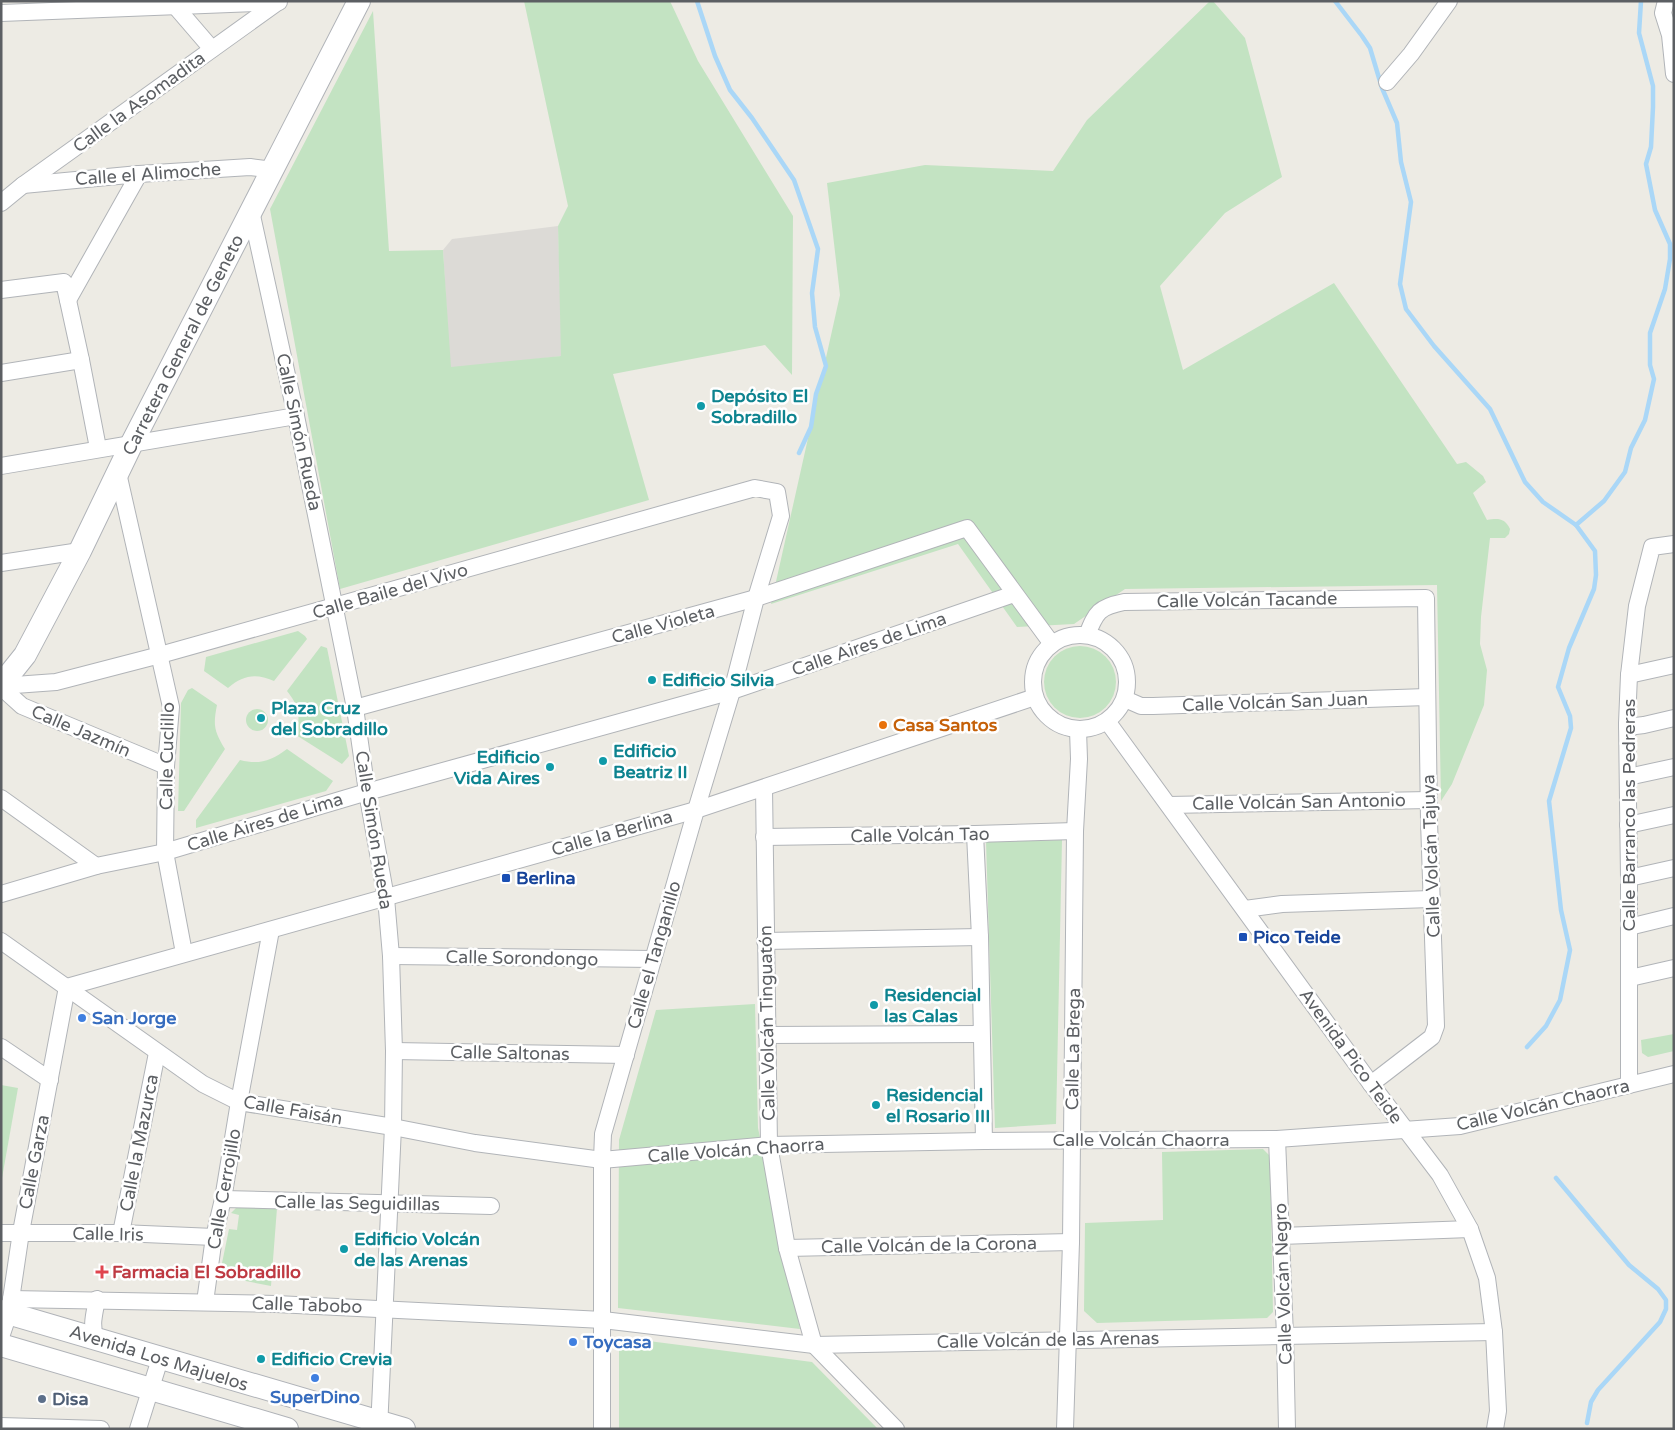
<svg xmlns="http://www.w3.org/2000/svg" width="1675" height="1430" font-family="'Varela Round',sans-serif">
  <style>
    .industrial { fill: #dcdad6 }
    .green { fill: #c3e3c2 }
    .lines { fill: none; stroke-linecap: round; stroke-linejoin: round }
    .stream { stroke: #aad7f7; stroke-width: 4.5 }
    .street-casing { stroke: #b1b4b8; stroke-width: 18 }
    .secondary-casing { stroke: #b0b3b8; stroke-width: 24 }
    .street { stroke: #fff; stroke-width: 16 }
    .secondary { stroke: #fff; stroke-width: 22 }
    .culture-dot { fill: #0f9aa8; stroke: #fff; stroke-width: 2 }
    .food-dot { fill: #e8710a; stroke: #fff; stroke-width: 2 }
    .transit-dot { fill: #1a4fb4; stroke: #fff; stroke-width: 2 }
    .shop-dot { fill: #3f7fe0; stroke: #fff; stroke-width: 2 }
    .health-dot { fill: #e0444e; stroke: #fff; stroke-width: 2 }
    .service-dot { fill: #5c6f8a; stroke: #fff; stroke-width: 2 }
    .labels { text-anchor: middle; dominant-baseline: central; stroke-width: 5; stroke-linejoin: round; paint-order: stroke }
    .street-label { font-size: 18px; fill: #5c5f63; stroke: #fff }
    .culture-label { font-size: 18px; font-weight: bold; fill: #0d838f; stroke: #fff; text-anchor: start }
    .food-label { font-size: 18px; font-weight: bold; fill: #c56008; stroke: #fff; text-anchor: start }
    .transit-label { font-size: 18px; font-weight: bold; fill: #164399; stroke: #fff; text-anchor: start }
    .shop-label { font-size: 18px; font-weight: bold; fill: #366cbe; stroke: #fff; text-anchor: start }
    .health-label { font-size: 18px; font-weight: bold; fill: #be3a42; stroke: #fff; text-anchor: start }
    .service-label { font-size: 18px; font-weight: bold; fill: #4e5e75; stroke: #fff; text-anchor: start }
  </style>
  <rect width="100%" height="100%" fill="#edebe4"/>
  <!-- industrial -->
  <path class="industrial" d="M 558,226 L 562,356 L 450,369 L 443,250 L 452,239 Z"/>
  <!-- green -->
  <g class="green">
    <path d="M 524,1 L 670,1 L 698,61 L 793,216 L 792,375 L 765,345 L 613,374 L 649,500 L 340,589 L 270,209 L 373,11 L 389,251 L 443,250 L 451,367 L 561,356 L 558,226 L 568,206 Z"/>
    <path d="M 1210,1 L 1213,1 L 1245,38 L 1282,177 L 1225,213 L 1160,286 L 1183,370 L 1334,283 L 1457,464 L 1466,462 L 1483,476 L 1486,482 L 1473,493 L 1487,520 C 1498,518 1505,518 1510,529 L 1509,534 L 1505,538 L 1490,538 L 1481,617 L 1480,644 L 1487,670 L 1484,705 L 1452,784 L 1441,801 L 1437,585 L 1125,589 L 1074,624 L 1017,627 L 958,544 L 771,604 L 840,295 L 827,183 L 925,165 L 1053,171 L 1087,120 Z"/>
    <path d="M 298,631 L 305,636 L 307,639 L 274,681 C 256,673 243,675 228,688 L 204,671 L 206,657 Z"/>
    <path d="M 321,646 L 327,648 L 349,756 L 342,764 L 296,735 C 301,716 299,706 287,691 Z"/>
    <circle cx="1080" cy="682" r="36"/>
    <path d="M 192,688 L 217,705 C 213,725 214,731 225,749 L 184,811 L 178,811 L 181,703 L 188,690 Z"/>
    <circle cx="257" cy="720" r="11"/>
    <path d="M 287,749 L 333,781 L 326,791 L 196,828 L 196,820 L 240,760 C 259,765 271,761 287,749 Z"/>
    <path d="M 1062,840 L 1056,1124 L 995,1128 L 986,842 Z"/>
    <path d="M 755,1004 L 758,1128 L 800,1329 L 618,1308 L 619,1140 L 656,1010 Z"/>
    <path d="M 1674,1034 L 1674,1051 L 1648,1057 L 1642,1053 L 1641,1040 Z"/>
    <path d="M 1,1085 L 18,1088 L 2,1178 L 1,1177 Z"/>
    <path d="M 1263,1149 L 1270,1156 L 1273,1312 L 1267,1318 L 1097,1323 L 1084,1311 L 1085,1223 L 1163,1220 L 1162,1152 Z"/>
    <path d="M 237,1207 L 277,1208 L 271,1286 L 225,1277 L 221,1268 L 229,1229 L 237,1230 L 239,1215 L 231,1213 Z"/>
    <path d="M 625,1338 L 812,1362 L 878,1429 L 619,1429 L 619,1345 Z"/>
  </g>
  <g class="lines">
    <!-- stream -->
    <g class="stream">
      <path d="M 697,1 L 715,56 L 730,90 L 752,118 L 794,180 L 818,249 L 812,293 L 815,327 L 826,366 L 816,394 L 811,427 L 799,453"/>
      <path d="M 1335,1 L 1362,36 L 1370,48 L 1382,88 L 1397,123 L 1401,162 L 1411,202 L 1400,284 L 1406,309 L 1434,346 L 1490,409 L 1525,482 L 1543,502 L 1576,525 L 1595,551 L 1596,575 L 1594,589 L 1569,648 L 1558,687 L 1570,716 L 1571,728 L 1549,801 L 1561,910 L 1570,950 L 1560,1000 L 1546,1026 L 1527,1047"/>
      <path d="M 1576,525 L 1604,501 L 1625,472 L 1631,448 L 1645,420 L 1654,379 L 1650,365 L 1650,333 L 1665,289 L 1670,259 L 1670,244 L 1655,210 L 1646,164 L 1651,147 L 1653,107 L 1653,86 L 1639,33 L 1641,1"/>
      <path d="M 1556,1178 L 1629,1265 L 1658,1289 L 1666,1300 L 1666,1309 L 1660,1322 L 1598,1390 L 1591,1402 L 1587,1423"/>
    </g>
    <!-- street casing -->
    <g class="street-casing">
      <g id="street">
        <path d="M 1666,1 L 1663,13 L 1670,35 L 1674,74"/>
        <path d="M 175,6 L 212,49"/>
        <path d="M 1,13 L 279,2"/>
        <path d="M 1387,82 L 1411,54 L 1449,1"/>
        <path d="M 23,185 L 139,174 L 250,167 L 273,170"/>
        <path d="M 1,203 L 23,185 L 278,2"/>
        <path d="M 251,211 L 296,416 L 355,708 L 367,792 L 386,898 L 391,956 L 394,1051 L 393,1127 L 379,1429"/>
        <path d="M 1,290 L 64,282 L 81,360 L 98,448"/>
        <path d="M 68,300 L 139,174"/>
        <path d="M 1,373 L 81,360"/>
        <path d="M 1,466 L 296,416"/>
        <path d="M 118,473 L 171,707 L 166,766 L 165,852 L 184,953"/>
        <path d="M 1,563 L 80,551"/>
        <path d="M 1087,635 C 1096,612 1099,607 1124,602 L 1426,598 L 1429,821 L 1436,1026 L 1432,1037 L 1371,1084"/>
        <circle cx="1080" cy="682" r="47"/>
        <path d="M 1629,675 L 1674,665"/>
        <path d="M 1,686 L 56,682 L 160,655 L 755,488 L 777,492 L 781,516 L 756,598 L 732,691 L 696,810 L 603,1134 L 602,1160 L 602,1429"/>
        <path d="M 1,687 L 22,706 L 166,766"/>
        <path d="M 1125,699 L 1141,706 L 1153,706 L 1427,697"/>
        <path d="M 355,708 L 756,598 L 967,528 L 1052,644"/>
        <path d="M 1107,721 L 1371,1084 L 1440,1175 L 1470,1229 L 1487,1278 L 1494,1332 L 1498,1411 L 1495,1429"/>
        <path d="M 1627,727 L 1644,725 L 1674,718"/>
        <path d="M 1628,777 L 1674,767"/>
        <path d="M 764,788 L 769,1145 L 787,1248 L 814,1345 L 896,1429"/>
        <path d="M 1,798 L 96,866"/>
        <path d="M 1169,805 L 1429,800"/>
        <path d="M 1628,825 L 1674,815"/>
        <path d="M 975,834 L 980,937 L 984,1141"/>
        <path d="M 764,837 L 975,834 L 1075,831"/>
        <path d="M 1629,878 L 1674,868"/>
        <path d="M 1,894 L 96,866 L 165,852 L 367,792 L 732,691 L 1014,594"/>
        <path d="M 1245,909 L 1282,904 L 1431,899"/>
        <path d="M 1629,927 L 1674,916"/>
        <path d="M 1,941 L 203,1084 L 239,1102 L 393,1127 L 475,1143 L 602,1160 L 769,1145 L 984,1141 L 1277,1139 L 1460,1126 L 1674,1074"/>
        <path d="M 765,941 L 980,937"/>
        <path d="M 391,956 L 653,959"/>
        <path d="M 1630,978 L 1674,968"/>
        <path d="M 67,987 L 696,810 L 1035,697"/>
        <path d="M 767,1035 L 981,1034"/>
        <path d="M 1,1047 L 50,1080"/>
        <path d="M 394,1051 L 626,1055"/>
        <path d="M 1629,1085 L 1629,878 L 1627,723 L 1629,675 L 1637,606 L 1652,547 L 1674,544"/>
        <path d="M 1277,1139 L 1285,1336 L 1287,1429"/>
        <path d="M 223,1199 L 491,1206"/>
        <path d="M 1,1233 L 121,1233 L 214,1237"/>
        <path d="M 121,1233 L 157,1053"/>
        <path d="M 1281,1236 L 1470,1229"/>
        <path d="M 787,1248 L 1071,1242"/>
        <path d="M 11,1299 L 276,1304 L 603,1320 L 814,1345 L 1494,1332"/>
        <path d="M 205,1302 L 214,1237 L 223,1199 L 239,1102 L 271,930"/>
        <path d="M 1,1337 L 9,1313 L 21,1232 L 67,987"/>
        <path d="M 96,1338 C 90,1326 95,1312 97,1299"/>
        <path d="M 1,1426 L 101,1429"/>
        <path d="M 138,1429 L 160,1359"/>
        <path d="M 1065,1429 L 1071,1242 L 1075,831 L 1079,759 L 1078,730"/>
      </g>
    </g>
    <!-- secondary casing -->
    <g class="secondary-casing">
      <g id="secondary">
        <path d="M 1,685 L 25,655 L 80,551 L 132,443 L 359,1"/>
        <path d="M 1,1311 L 404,1429"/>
        <path d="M 1,1345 L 287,1429"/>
      </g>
    </g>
    <!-- street -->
    <use href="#street" class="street"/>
    <!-- secondary -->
    <use href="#secondary" class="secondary"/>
  </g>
  <!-- markers -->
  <g class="culture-dot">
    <circle cx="701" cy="406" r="5"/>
    <circle cx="652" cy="680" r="5"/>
    <circle cx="261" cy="718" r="5"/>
    <circle cx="603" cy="761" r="5"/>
    <circle cx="550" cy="767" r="5"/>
    <circle cx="874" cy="1005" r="5"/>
    <circle cx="876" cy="1105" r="5"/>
    <circle cx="344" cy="1249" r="5"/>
    <circle cx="261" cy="1359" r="5"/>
  </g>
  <circle class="food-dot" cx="883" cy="725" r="5"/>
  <g class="transit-dot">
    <rect x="501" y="873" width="10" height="10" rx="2.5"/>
    <rect x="1238" y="932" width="10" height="10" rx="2.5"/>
  </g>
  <g class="shop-dot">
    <circle cx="82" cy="1018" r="5"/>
    <circle cx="573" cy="1342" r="5"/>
    <circle cx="315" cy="1378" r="5"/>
  </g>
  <path class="health-dot" d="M99.5 1264.5h5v5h5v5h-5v5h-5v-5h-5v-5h5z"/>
  <circle class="service-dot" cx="42" cy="1399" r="5"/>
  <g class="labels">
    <!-- street labels -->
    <g class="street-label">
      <text transform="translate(139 102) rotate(-36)">Calle la Asomadita</text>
      <text transform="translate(148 174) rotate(-4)">Calle el Alimoche</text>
      <text transform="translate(183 345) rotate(-63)">Carretera General de Geneto</text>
      <text transform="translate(299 432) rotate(78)">Calle Simón Rueda</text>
      <text transform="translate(390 591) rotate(-16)">Calle Baile del Vivo</text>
      <text transform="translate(1247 600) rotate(-1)">Calle Volcán Tacande</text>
      <text transform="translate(663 624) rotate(-15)">Calle Violeta</text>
      <text transform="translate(869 644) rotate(-19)">Calle Aires de Lima</text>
      <text transform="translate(1275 702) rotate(-2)">Calle Volcán San Juan</text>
      <text transform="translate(81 731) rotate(23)">Calle Jazmín</text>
      <text transform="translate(167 756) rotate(-89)">Calle Cuclillo</text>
      <text transform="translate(1299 802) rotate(-1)">Calle Volcán San Antonio</text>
      <text transform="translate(1629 815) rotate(-90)">Calle Barranco las Pedreras</text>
      <text transform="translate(265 822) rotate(-17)">Calle Aires de Lima</text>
      <text transform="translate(374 830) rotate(81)">Calle Simón Rueda</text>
      <text transform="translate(612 833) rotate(-16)">Calle la Berlina</text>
      <text transform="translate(920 835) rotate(-1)">Calle Volcán Tao</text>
      <text transform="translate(1431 856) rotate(-92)">Calle Volcán Tajuya</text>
      <text transform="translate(654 955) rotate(-74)">Calle el Tanganillo</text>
      <text transform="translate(522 958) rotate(1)">Calle Sorondongo</text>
      <text transform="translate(767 1023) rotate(-91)">Calle Volcán Tinguatón</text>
      <text transform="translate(1073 1049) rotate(-89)">Calle La Brega</text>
      <text transform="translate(510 1053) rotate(1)">Calle Saltonas</text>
      <text transform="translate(1351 1056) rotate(54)">Avenida Pico Teide</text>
      <text transform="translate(1543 1105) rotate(-13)">Calle Volcán Chaorra</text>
      <text transform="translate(293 1110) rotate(10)">Calle Faisán</text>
      <text x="1141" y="1140">Calle Volcán Chaorra</text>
      <text transform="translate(139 1143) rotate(-79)">Calle la Mazurca</text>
      <text transform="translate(736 1150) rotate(-4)">Calle Volcán Chaorra</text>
      <text transform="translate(34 1162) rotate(-79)">Calle Garza</text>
      <text transform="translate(224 1189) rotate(-80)">Calle Cerrojillo</text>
      <text transform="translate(357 1203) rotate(1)">Calle las Seguidillas</text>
      <text transform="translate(108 1234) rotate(1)">Calle Iris</text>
      <text transform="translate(929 1245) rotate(-1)">Calle Volcán de la Corona</text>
      <text transform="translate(1283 1284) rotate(-92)">Calle Volcán Negro</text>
      <text transform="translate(307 1305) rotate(2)">Calle Tabobo</text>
      <text transform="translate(1048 1340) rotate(-1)">Calle Volcán de las Arenas</text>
      <text transform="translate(159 1358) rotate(17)">Avenida Los Majuelos</text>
    </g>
    <!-- culture labels -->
    <g class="culture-label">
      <text x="711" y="396">Depósito El<tspan x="711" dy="21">Sobradillo</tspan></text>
      <text x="662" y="680">Edificio Silvia</text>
      <text x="271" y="708">Plaza Cruz<tspan x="271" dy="21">del Sobradillo</tspan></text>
      <text x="613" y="751">Edificio<tspan x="613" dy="21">Beatriz II</tspan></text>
      <text x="540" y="757" text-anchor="end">Edificio<tspan x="540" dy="21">Vida Aires</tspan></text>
      <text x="884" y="995">Residencial<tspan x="884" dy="21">las Calas</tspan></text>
      <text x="886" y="1095">Residencial<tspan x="886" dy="21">el Rosario III</tspan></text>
      <text x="354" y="1239">Edificio Volcán<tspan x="354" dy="21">de las Arenas</tspan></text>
      <text x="271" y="1359">Edificio Crevia</text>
    </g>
    <!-- food labels -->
    <g class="food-label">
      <text x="893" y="725">Casa Santos</text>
    </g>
    <!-- transit labels -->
    <g class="transit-label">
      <text x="516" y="878">Berlina</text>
      <text x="1253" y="937">Pico Teide</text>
    </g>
    <!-- shop labels -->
    <g class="shop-label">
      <text x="92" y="1018">San Jorge</text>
      <text x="583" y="1342">Toycasa</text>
      <text x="315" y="1397" text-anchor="middle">SuperDino</text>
    </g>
    <!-- health labels -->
    <g class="health-label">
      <text x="112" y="1272">Farmacia El Sobradillo</text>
    </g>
    <!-- service labels -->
    <g class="service-label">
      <text x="52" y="1399">Disa</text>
    </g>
  </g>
  <!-- border -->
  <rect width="1675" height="1430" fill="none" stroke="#5c5f63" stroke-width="5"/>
</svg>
